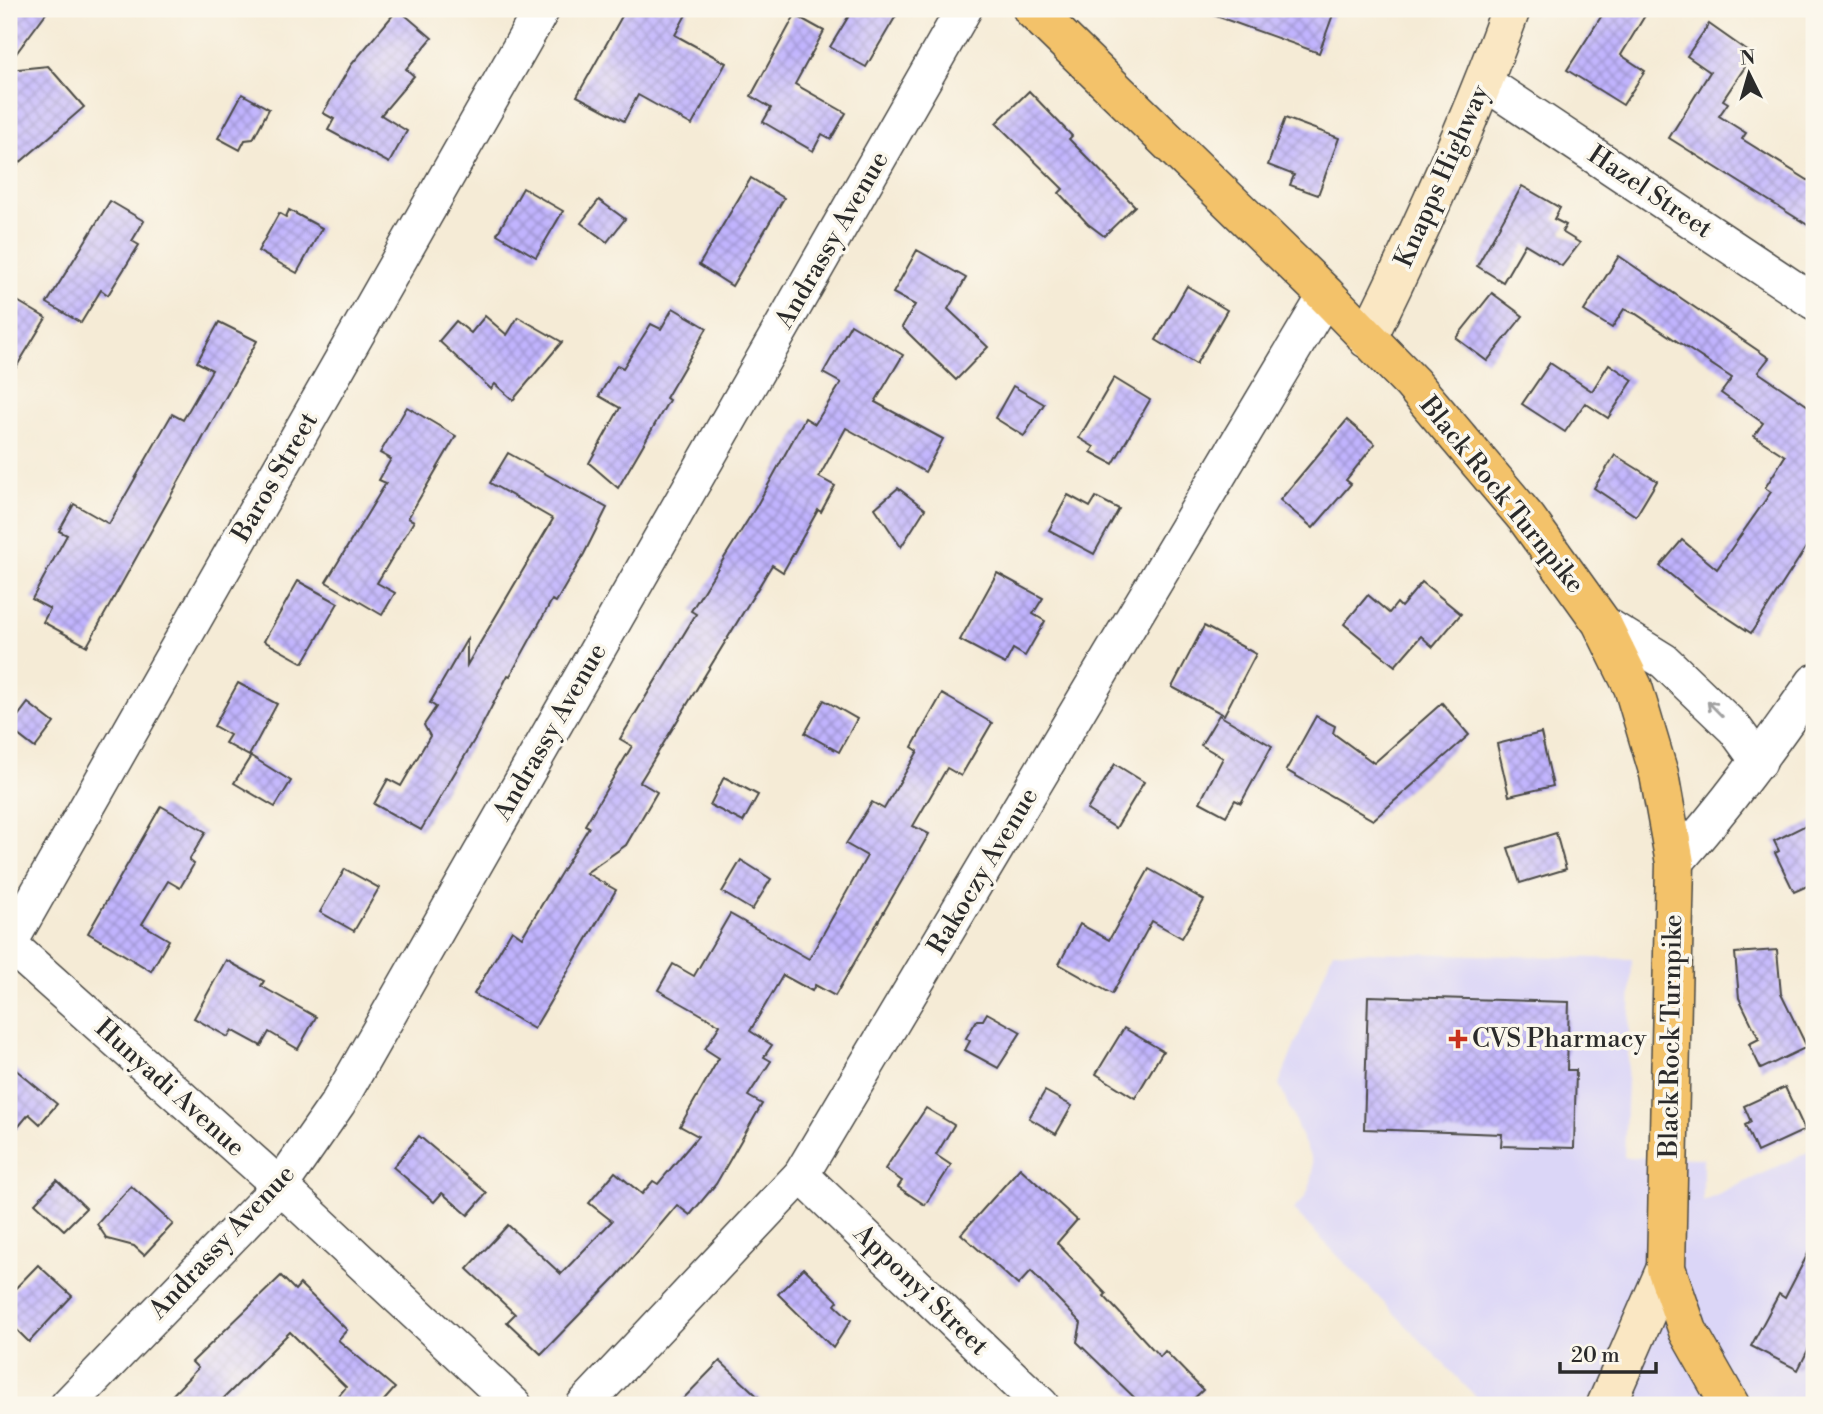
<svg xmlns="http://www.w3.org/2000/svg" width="1823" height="1414" font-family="'Libre Bodoni',serif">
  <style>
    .built { fill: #dbd6f7 }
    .building { fill: url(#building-cross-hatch) }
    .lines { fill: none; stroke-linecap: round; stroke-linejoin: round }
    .street-casing { stroke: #494845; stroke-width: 38 }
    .secondary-casing { stroke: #494845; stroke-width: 41 }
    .primary-casing { stroke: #494845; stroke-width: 41 }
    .street { stroke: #fff; stroke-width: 35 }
    .secondary { stroke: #fae7c3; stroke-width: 38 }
    .primary { stroke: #f3c26a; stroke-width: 38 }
    .oneway { stroke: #a0a0a0 }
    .poi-dot { fill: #c8321e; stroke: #fbf7ec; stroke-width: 2.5 }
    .labels { text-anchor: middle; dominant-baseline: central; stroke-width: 7; stroke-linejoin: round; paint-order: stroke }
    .street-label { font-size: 26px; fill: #2b2b2b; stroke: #fbf7ec }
    .poi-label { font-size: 26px; fill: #2b2b2b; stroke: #fbf7ec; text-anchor: start }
  </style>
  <defs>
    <pattern id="building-cross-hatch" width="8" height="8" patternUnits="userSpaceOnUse" patternTransform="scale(1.75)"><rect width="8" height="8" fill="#c1b4fe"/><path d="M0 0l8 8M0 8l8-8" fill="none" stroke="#9d93ce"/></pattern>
  </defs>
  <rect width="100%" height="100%" fill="#fbf7ec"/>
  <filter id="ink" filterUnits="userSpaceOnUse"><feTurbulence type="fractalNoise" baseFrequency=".0143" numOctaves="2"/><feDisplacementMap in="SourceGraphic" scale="14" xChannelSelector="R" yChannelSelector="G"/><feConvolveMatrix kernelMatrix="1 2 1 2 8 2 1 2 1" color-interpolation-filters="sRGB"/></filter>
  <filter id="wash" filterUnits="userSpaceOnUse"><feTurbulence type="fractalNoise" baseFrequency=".00686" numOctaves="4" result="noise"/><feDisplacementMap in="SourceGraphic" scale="28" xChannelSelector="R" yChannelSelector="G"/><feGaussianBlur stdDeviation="1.57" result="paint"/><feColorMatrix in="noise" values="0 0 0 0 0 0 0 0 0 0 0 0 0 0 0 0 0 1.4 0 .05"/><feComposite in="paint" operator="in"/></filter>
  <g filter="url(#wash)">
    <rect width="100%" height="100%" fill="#f5ebd6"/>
    <!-- built -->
    <path class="built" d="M 1333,951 L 1632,959 L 1624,1157 L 1703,1158 L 1703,1202 L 1814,1149 L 1814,1405 L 1484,1405 L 1293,1210 L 1305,1197 L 1310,1186 L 1313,1173 L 1312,1161 L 1279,1084 Z"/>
    <g id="blocks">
      <!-- building -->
      <g class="building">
        <path d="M 9,9 L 49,9 L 9,63 Z"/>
        <path d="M 398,9 L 432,38 L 406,69 L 414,76 L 381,115 L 407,131 L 389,163 L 328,130 L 334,119 L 323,113 L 351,65 Z"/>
        <path d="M 626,9 L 689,9 L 675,35 L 726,63 L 692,125 L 638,95 L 624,121 L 577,96 Z"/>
        <path d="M 853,9 L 900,9 L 866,67 L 830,47 Z"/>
        <path d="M 1205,9 L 1335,9 L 1319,53 L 1205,12 Z"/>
        <path d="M 1606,9 L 1649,9 L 1621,55 L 1645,71 L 1623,105 L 1567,70 Z"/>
        <path d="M 795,15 L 824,31 L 795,84 L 846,113 L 831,139 L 822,134 L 813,151 L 763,122 L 771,108 L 751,96 Z"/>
        <path d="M 1709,24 L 1753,55 L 1723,100 L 1728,103 L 1719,116 L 1746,133 L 1742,139 L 1814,184 L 1814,229 L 1669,138 L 1710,72 L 1687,56 Z"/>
        <path d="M 48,66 L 84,107 L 9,172 L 9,70 Z"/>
        <path d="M 1029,91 L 1072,136 L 1069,139 L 1135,206 L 1104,236 L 1088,224 L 1059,193 L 1063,189 L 996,123 Z"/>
        <path d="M 242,94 L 269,109 L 253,139 L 245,140 L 240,150 L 218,138 Z"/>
        <path d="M 1285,118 L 1339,138 L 1318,195 L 1290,185 L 1294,175 L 1268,165 Z"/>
        <path d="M 751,178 L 784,198 L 732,286 L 699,265 Z"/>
        <path d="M 1522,186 L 1560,208 L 1554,219 L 1566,225 L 1562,232 L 1580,243 L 1562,266 L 1525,244 L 1503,282 L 1477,266 Z"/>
        <path d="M 523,188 L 563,211 L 536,257 L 497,234 Z"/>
        <path d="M 599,200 L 625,219 L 607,242 L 581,223 Z"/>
        <path d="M 110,201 L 144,221 L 132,241 L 139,245 L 108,295 L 101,290 L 81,323 L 47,303 Z"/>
        <path d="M 289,210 L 322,228 L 297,273 L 258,251 L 279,213 L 286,217 Z"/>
        <path d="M 917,250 L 966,278 L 948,309 L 988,347 L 956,380 L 902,327 L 915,305 L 893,293 Z"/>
        <path d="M 1619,256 L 1769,358 L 1758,372 L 1814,410 L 1814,535 L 1751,633 L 1704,602 L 1660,566 L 1682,540 L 1717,569 L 1771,492 L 1765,488 L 1785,456 L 1754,436 L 1763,423 L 1721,393 L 1732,378 L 1636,314 L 1624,309 L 1612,328 L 1584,311 Z"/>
        <path d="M 1187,286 L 1227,310 L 1196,364 L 1156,340 Z"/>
        <path d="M 1492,293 L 1523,316 L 1487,361 L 1456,338 Z"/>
        <path d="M 9,296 L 46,318 L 9,379 Z"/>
        <path d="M 673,308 L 707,328 L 666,398 L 669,400 L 618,488 L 589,463 L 620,408 L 599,396 L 617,365 L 623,368 L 651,324 L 661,329 Z"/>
        <path d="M 485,316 L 507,335 L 518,317 L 562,342 L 513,400 L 495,384 L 491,389 L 439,341 L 456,321 L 471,333 Z"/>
        <path d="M 219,322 L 257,341 L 87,646 L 43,622 L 50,609 L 32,599 L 67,535 L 59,531 L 74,504 L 109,524 L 172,414 L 183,420 L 212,370 L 197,362 Z"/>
        <path d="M 851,324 L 903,355 L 875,402 L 943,439 L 925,472 L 846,428 L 819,477 L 835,486 L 821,512 L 818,510 L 783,572 L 772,565 L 640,782 L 657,792 L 626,845 L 586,873 L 616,890 L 534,1029 L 474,994 L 512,930 L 522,937 L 589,827 L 585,825 L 632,746 L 620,739 L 696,614 L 691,611 L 756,507 L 805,418 L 815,424 L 841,383 L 823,373 Z"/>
        <path d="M 1550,363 L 1592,391 L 1609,364 L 1633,380 L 1608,418 L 1585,403 L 1565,432 L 1522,404 Z"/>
        <path d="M 1114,378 L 1150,400 L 1113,464 L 1091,452 L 1094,447 L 1079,438 Z"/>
        <path d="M 1013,386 L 1044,404 L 1024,436 L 995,418 Z"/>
        <path d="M 407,407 L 456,436 L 408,518 L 414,521 L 377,583 L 395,593 L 382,615 L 326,582 L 386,483 L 379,480 L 391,459 L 380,453 Z"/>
        <path d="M 1347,420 L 1375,444 L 1346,480 L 1351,484 L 1313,528 L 1280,500 Z"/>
        <path d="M 508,453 L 607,508 L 584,554 L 556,602 L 552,600 L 510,676 L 508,675 L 476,737 L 421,830 L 374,804 L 388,779 L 401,786 L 430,736 L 424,725 L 436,707 L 430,703 L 467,639 L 467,665 L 553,519 L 490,483 Z"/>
        <path d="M 1615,455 L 1657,481 L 1636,516 L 1594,488 Z"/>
        <path d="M 898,488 L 925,509 L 901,547 L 875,508 Z"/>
        <path d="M 1068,495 L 1090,507 L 1096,497 L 1119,509 L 1094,554 L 1049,530 Z"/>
        <path d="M 997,573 L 1043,598 L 1033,614 L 1045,621 L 1025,656 L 1013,649 L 1005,664 L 960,640 Z"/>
        <path d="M 298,581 L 338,603 L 303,663 L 264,641 Z"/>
        <path d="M 1422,582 L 1461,614 L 1433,647 L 1421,636 L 1395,666 L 1344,624 L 1368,595 L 1389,613 L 1397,603 L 1401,607 Z"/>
        <path d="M 1204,626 L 1256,654 L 1224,715 L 1172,687 Z"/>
        <path d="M 238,683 L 277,704 L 249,756 L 225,743 L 230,735 L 214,726 Z"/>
        <path d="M 942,694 L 992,723 L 961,776 L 947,768 L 913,826 L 929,834 L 835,996 L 815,985 L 812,991 L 783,975 L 750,1031 L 772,1045 L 764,1057 L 771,1061 L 748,1096 L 762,1104 L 716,1184 L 690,1215 L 677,1205 L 617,1276 L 541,1354 L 507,1322 L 515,1314 L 467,1269 L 508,1225 L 561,1274 L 612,1221 L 589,1203 L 615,1172 L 642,1194 L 653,1181 L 658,1184 L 698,1136 L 680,1126 L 719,1058 L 705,1049 L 720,1025 L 658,990 L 673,964 L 694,976 L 730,914 L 809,959 L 867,856 L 846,844 L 872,802 L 884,809 L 918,751 L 912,747 Z"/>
        <path d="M 824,700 L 857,719 L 839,752 L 805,733 Z"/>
        <path d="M 28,703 L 54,723 L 35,748 L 9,728 Z"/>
        <path d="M 1442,703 L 1469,735 L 1373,820 L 1286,770 L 1316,716 L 1335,726 L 1333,733 L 1374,763 Z"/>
        <path d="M 1219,715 L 1272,746 L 1241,803 L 1235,800 L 1226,816 L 1200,802 L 1223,758 L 1201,745 Z"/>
        <path d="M 1541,733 L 1553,786 L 1509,796 L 1497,744 Z"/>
        <path d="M 251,756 L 291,781 L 275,807 L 234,783 Z"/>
        <path d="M 1115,764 L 1144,782 L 1116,828 L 1087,810 Z"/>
        <path d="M 724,777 L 758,795 L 743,822 L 710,805 Z"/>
        <path d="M 161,806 L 206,832 L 189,860 L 194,864 L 180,888 L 168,881 L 142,924 L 169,940 L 151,971 L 88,933 Z"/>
        <path d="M 1814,821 L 1814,883 L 1794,892 L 1775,853 L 1779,851 L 1774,841 Z"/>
        <path d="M 1556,833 L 1566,869 L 1520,883 L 1508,848 Z"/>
        <path d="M 741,860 L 771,879 L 752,910 L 722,892 Z"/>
        <path d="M 345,869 L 379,888 L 354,931 L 320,912 Z"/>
        <path d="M 1149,869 L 1204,900 L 1182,938 L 1152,921 L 1112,994 L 1059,964 L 1080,924 L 1109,940 Z"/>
        <path d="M 1777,950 L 1781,994 L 1807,1047 L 1761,1069 L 1749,1044 L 1759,1039 L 1739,998 L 1735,953 Z"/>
        <path d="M 226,960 L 264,981 L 261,986 L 316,1017 L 298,1049 L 269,1032 L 261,1046 L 232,1030 L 228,1037 L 194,1018 Z"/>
        <path d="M 1368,996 L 1569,1002 L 1567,1070 L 1576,1070 L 1574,1148 L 1501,1146 L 1502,1134 L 1364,1129 Z"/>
        <path d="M 987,1013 L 1021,1032 L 998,1068 L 965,1050 L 970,1041 L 966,1038 L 977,1020 L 983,1020 Z"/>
        <path d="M 1124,1028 L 1163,1051 L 1135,1098 L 1096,1074 Z"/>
        <path d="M 9,1064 L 57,1104 L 40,1124 L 29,1114 L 9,1138 Z"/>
        <path d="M 1785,1087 L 1805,1130 L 1757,1152 L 1745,1125 L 1751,1122 L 1744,1106 Z"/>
        <path d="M 1045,1091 L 1072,1106 L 1056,1134 L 1029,1118 Z"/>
        <path d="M 926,1108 L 954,1125 L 936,1155 L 951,1165 L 925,1205 L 898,1187 L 902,1181 L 885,1169 Z"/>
        <path d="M 419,1136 L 487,1193 L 468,1215 L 442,1193 L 434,1202 L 393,1167 Z"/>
        <path d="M 1020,1168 L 1077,1220 L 1057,1243 L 1106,1294 L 1104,1296 L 1160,1357 L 1165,1351 L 1203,1390 L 1187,1405 L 1142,1405 L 1077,1342 L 1081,1323 L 1031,1271 L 1018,1285 L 961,1234 Z"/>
        <path d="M 57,1180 L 86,1208 L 64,1230 L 35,1203 Z"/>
        <path d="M 131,1186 L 173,1224 L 144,1255 L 134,1246 L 107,1239 L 97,1224 Z"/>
        <path d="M 1814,1242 L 1814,1338 L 1798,1370 L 1751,1346 L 1779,1294 L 1785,1298 Z"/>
        <path d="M 38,1265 L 72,1296 L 29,1342 L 9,1322 L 9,1295 Z"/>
        <path d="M 804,1268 L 838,1301 L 835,1305 L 851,1320 L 833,1348 L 778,1294 Z"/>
        <path d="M 281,1276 L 295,1290 L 300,1284 L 347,1330 L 338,1340 L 395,1388 L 380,1405 L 331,1405 L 346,1387 L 290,1332 L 217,1405 L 163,1405 L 198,1368 L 192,1362 Z"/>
        <path d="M 720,1361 L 767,1405 L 677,1405 Z"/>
      </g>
    </g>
  </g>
  <g filter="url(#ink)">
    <use href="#blocks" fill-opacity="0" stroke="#494845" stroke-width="2"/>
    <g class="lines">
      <!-- street casing -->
      <g class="street-casing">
        <g id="street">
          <path d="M 1484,82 L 1814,302"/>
          <path d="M 1601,622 L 1664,661 L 1735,729 L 1759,762"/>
          <path d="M 1675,863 C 1726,806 1770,745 1814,682"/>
          <path d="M 801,1175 L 1041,1405"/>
          <path d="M 68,1405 L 280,1186 L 338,1103 L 964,9"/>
          <path d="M 514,1405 L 280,1186 L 9,944 L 542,9"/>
          <path d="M 584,1405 L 801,1175 L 1326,295"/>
        </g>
      </g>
      <!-- secondary casing -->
      <g class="secondary-casing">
        <g id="secondary">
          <path d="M 1367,339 C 1420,232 1470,122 1511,9"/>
          <path d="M 1606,1405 L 1666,1268"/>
        </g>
      </g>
      <!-- primary casing -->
      <g class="primary-casing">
        <path id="primary" d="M 1032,9 L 1326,295 L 1412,383 L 1527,519 L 1601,622 L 1633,687 L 1659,774 L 1675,863 L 1666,1268 L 1688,1331 L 1730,1405"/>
      </g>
      <!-- street -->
      <use href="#street" class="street"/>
      <!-- secondary -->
      <use href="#secondary" class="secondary"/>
      <!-- primary -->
      <use href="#primary" class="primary"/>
    </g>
    <!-- one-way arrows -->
    <defs><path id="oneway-shaft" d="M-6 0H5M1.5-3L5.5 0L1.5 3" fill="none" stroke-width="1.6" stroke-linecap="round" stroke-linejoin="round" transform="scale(1.75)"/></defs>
    <use class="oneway" href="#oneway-shaft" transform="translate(1715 709) rotate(-135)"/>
  </g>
  <!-- markers -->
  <path class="poi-dot" d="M1454.5 1028.5h7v7h7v7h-7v7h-7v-7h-7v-7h7z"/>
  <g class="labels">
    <!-- street labels -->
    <g class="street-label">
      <text transform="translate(1442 176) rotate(-66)">Knapps Highway</text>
      <text transform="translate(1650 192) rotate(34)">Hazel Street</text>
      <text transform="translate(832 240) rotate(-60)">Andrassy Avenue</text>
      <text transform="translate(275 477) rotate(-60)">Baros Street</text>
      <text transform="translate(1502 495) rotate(51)">Black Rock Turnpike</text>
      <text transform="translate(550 732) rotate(-60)">Andrassy Avenue</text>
      <text transform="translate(983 871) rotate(-59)">Rakoczy Avenue</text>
      <text transform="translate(1671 1036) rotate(-89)">Black Rock Turnpike</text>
      <text transform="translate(170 1088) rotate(42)">Hunyadi Avenue</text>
      <text transform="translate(222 1242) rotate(-47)">Andrassy Avenue</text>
      <text transform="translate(921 1290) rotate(44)">Apponyi Street</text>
    </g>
    <!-- poi labels -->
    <g class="poi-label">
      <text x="1472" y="1039">CVS Pharmacy</text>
    </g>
  </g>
  <!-- margin -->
  <rect width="1823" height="1414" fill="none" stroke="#fbf7ec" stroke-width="35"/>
  <!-- north arrow -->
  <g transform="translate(1749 74) rotate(355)" stroke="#fbf7ec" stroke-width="5" paint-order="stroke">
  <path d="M0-5L12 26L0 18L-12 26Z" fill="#2b2b2b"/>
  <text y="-10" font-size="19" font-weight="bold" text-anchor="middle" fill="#2b2b2b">N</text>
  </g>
  <!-- scale -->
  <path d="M1560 1362v10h96v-10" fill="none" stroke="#2b2b2b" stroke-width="3.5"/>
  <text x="1571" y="1362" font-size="21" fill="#2b2b2b" stroke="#fbf7ec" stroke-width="5" paint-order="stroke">20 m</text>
</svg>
